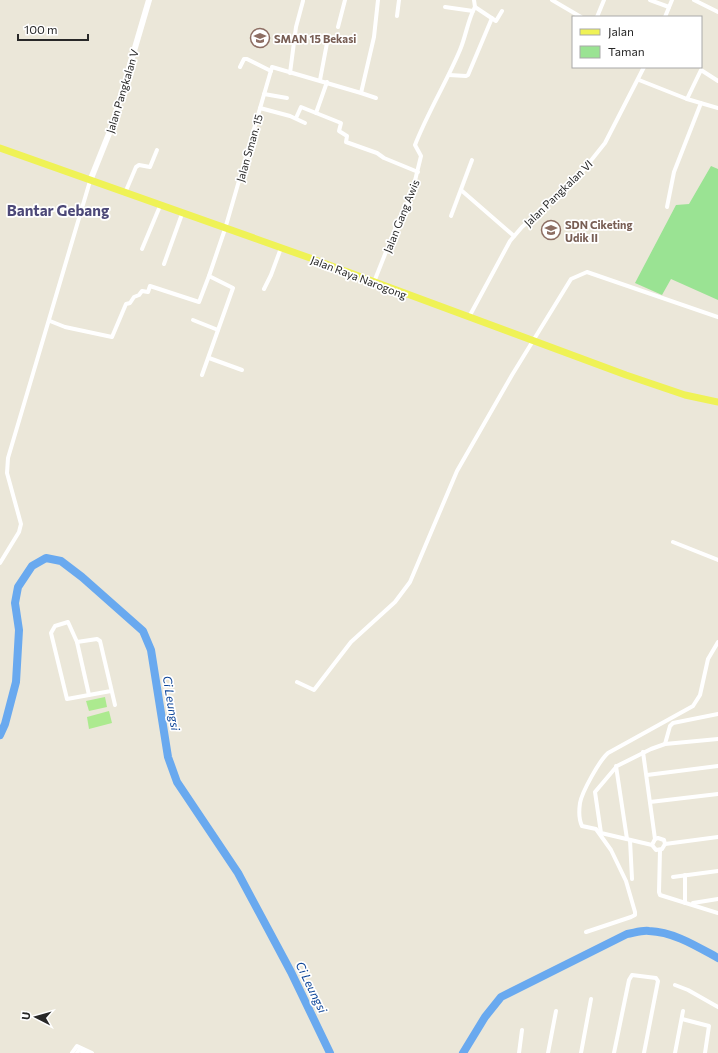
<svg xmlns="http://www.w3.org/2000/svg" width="718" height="1053" font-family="Commissioner,sans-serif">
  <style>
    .green { fill: #9ae393 }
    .pitch { fill: #acea8f }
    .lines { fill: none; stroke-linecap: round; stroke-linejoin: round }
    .river { stroke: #69a9ef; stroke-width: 8 }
    .street { stroke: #fff; stroke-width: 4 }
    .secondary { stroke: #fff; stroke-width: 6 }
    .primary { stroke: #eff256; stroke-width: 7 }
    .labels { text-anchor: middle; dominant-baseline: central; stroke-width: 3.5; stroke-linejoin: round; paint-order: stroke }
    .education-label { font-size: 11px; font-weight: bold; fill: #785e54; stroke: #fff; text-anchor: start }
    .street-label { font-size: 11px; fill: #282828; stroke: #fff }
    .water-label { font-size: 12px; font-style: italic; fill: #0b4498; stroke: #fff }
    .district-label { font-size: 15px; font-weight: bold; fill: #4c4878; stroke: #fff }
  </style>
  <rect width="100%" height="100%" fill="#ebe7d9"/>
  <!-- green -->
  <path class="green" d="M 711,166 L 718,169 L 718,300 L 671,279 L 662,295 L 635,283 L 676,205 L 689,204 Z"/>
  <!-- pitch -->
  <g class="pitch">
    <path d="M 105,697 L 107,707 L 89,711 L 86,701 Z"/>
    <path d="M 109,711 L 112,723 L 89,729 L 87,717 Z"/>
  </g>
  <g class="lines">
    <!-- river -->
    <g class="river">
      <path d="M 0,735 L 5,724 L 16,682 L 19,630 L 15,603 L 18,587 L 32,566 L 46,558 L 61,561 L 82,577 L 143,631 L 151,650 L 168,757 L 177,782 L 238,873 L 291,972 L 330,1053"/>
      <path d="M 463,1053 L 485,1017 L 501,997 L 627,934 C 634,933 642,930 649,931 C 674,932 696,946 718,958"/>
    </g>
    <!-- street -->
    <g class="street">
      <path d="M 474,0 L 475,7 L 496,21 L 502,11"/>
      <path d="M 552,0 L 581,17"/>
      <path d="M 650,0 L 669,7"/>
      <path d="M 694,0 L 718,12"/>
      <path d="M 445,7 L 473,11"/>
      <path d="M 397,16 L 399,0"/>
      <path d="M 597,17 L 604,0"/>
      <path d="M 665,17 L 672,0"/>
      <path d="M 338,27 L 345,0"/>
      <path d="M 240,67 L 244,59 L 247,59 L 271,71"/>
      <path d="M 290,73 L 296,27 L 303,1"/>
      <path d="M 449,75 L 466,76 L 468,75 L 492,18"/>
      <path d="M 320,80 L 327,43"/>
      <path d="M 639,80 L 687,99 L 718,108"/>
      <path d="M 361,93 L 376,98"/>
      <path d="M 264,94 L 287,98"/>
      <path d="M 687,99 L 701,70 L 718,81"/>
      <path d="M 260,108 L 290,116 L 305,123"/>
      <path d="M 316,113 L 327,82"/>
      <path d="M 296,118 L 301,107 L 341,123 L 339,131 L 347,136 L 346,142 L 377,153 L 384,158 L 418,172"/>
      <path d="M 461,190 L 514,236"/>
      <path d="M 125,193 L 136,167 L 139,165 L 150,167 L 157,150"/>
      <path d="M 667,207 L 674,172 L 701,103"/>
      <path d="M 451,216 L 472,160"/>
      <path d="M 142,249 L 160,206"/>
      <path d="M 164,264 L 182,214"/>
      <path d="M 374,282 L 397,224 L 404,212 L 412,193 L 421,156 L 415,145 C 428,112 446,83 460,50 C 466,36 468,19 475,7"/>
      <path d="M 264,289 L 271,275 L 281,248"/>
      <path d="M 469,317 L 510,241 L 522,227 L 577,178 L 605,143 L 644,67"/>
      <path d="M 193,320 L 218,330"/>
      <path d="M 50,321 L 65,327 L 112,337 L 126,304 L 130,303 L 134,297 L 139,295 L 142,291 L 148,292 L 150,286 L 199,302 L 209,276"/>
      <path d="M 209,358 L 242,370"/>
      <path d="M 202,375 L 233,288 L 209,276 L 225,229 L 272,67 L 361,93 L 374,37 L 378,0"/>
      <path d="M 673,542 L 718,560"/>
      <path d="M 0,563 L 19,532 L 21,524 L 7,473 L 8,458 L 90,181"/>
      <path d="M 77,642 L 89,695"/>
      <path d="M 297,682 L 314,690 L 351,642 L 395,602 L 410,582 L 457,471 L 512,375 L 571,279 L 587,272 L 718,317"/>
      <path d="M 111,691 L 67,699 L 51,633 L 55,626 L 68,622 L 77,642 L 97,639 L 100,641 L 115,705"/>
      <path d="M 665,744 L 670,726 L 673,723 L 718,714"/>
      <path d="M 643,752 L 655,839"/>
      <path d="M 616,766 L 627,839"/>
      <path d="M 647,775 L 718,766"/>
      <path d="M 650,802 L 718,794"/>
      <path d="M 630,840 L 632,879"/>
      <path d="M 665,844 L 718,837"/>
      <path d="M 652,845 L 655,839 L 658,838 L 664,840 L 665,844 L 662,849 L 656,850 L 652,845 L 601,833 L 595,792 L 617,766 L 651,749 L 665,744 L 718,739"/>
      <path d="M 660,850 L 659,892 L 660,895 L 718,913"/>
      <path d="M 685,875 L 685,903"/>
      <path d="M 673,877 L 718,871"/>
      <path d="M 693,903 L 718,899"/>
      <path d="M 586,932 L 631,917 L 635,915 L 635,912 L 626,881 L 611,850 L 596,829 L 582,826 C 579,820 579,810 580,803 C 582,792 599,761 608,753 L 693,706 L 700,695 L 708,659 L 718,642"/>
      <path d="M 675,985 L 688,990 L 718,1007"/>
      <path d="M 682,1019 L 709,1026 L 705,1053"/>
      <path d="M 72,1053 L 77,1046 L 92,1053"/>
      <path d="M 77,1053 L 79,1050 L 86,1053"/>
      <path d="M 519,1053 L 522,1030"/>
      <path d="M 548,1053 L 556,1011"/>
      <path d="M 581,1053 L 591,999"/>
      <path d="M 614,1053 L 629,980 L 632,975 L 656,978 L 658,981 L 644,1053"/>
      <path d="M 675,1053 L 683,1011"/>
    </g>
    <!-- secondary -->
    <path class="secondary" d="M 90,181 L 112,126 L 149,0"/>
    <!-- primary -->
    <path class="primary" d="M 0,148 L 310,258 L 626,375 L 685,395 L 718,402"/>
  </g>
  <!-- icons -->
  <defs>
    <g id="school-ring" transform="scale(1)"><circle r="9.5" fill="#fff" stroke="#8d6e63" stroke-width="1.5"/><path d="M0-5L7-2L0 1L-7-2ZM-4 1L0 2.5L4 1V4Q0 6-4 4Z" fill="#8d6e63"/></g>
  </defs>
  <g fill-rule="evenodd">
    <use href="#school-ring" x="260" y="38"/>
    <use href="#school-ring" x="551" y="230"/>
  </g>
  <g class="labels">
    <!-- education labels -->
    <g class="education-label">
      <text x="274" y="38">SMAN 15 Bekasi</text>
      <text x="565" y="224">SDN Ciketing<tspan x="565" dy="13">Udik II</tspan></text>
    </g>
    <!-- street labels -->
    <g class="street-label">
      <text transform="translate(122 91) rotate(-73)">Jalan Pangkalan V</text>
      <text transform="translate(249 148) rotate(-74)">Jalan Sman. 15</text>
      <text transform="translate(558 193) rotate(-44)">Jalan Pangkalan VI</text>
      <text transform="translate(401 216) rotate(-68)">Jalan Gang Awis</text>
      <text transform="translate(359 277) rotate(21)">Jalan Raya Narogong</text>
    </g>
    <!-- water labels -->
    <g class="water-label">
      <text transform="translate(172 703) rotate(81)">Ci Leungsi</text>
      <text transform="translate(312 987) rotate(64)">Ci Leungsi</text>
    </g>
    <!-- district labels -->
    <g class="district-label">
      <text x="58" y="210">Bantar Gebang</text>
    </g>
  </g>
  <!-- legend -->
  <rect x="572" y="16" width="130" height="52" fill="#ffffff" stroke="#a9a9a9"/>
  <rect x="580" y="29" width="20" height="6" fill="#eff256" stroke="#a9a9a9"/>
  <text x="608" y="36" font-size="12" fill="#282828">Jalan</text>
  <rect x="580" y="46" width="20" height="12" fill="#9ae393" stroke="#a9a9a9"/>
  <text x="608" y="56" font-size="12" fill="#282828">Taman</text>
  <!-- north arrow -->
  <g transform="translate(36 1017) rotate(276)" stroke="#ffffff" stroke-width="3" paint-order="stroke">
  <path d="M0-3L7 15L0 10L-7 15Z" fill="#282828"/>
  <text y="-6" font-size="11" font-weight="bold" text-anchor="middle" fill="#282828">U</text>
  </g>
  <!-- scale -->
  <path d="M18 34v6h70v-6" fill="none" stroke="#282828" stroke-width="2"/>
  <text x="24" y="34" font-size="12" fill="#282828" stroke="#ffffff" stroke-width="3" paint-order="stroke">100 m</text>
</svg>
